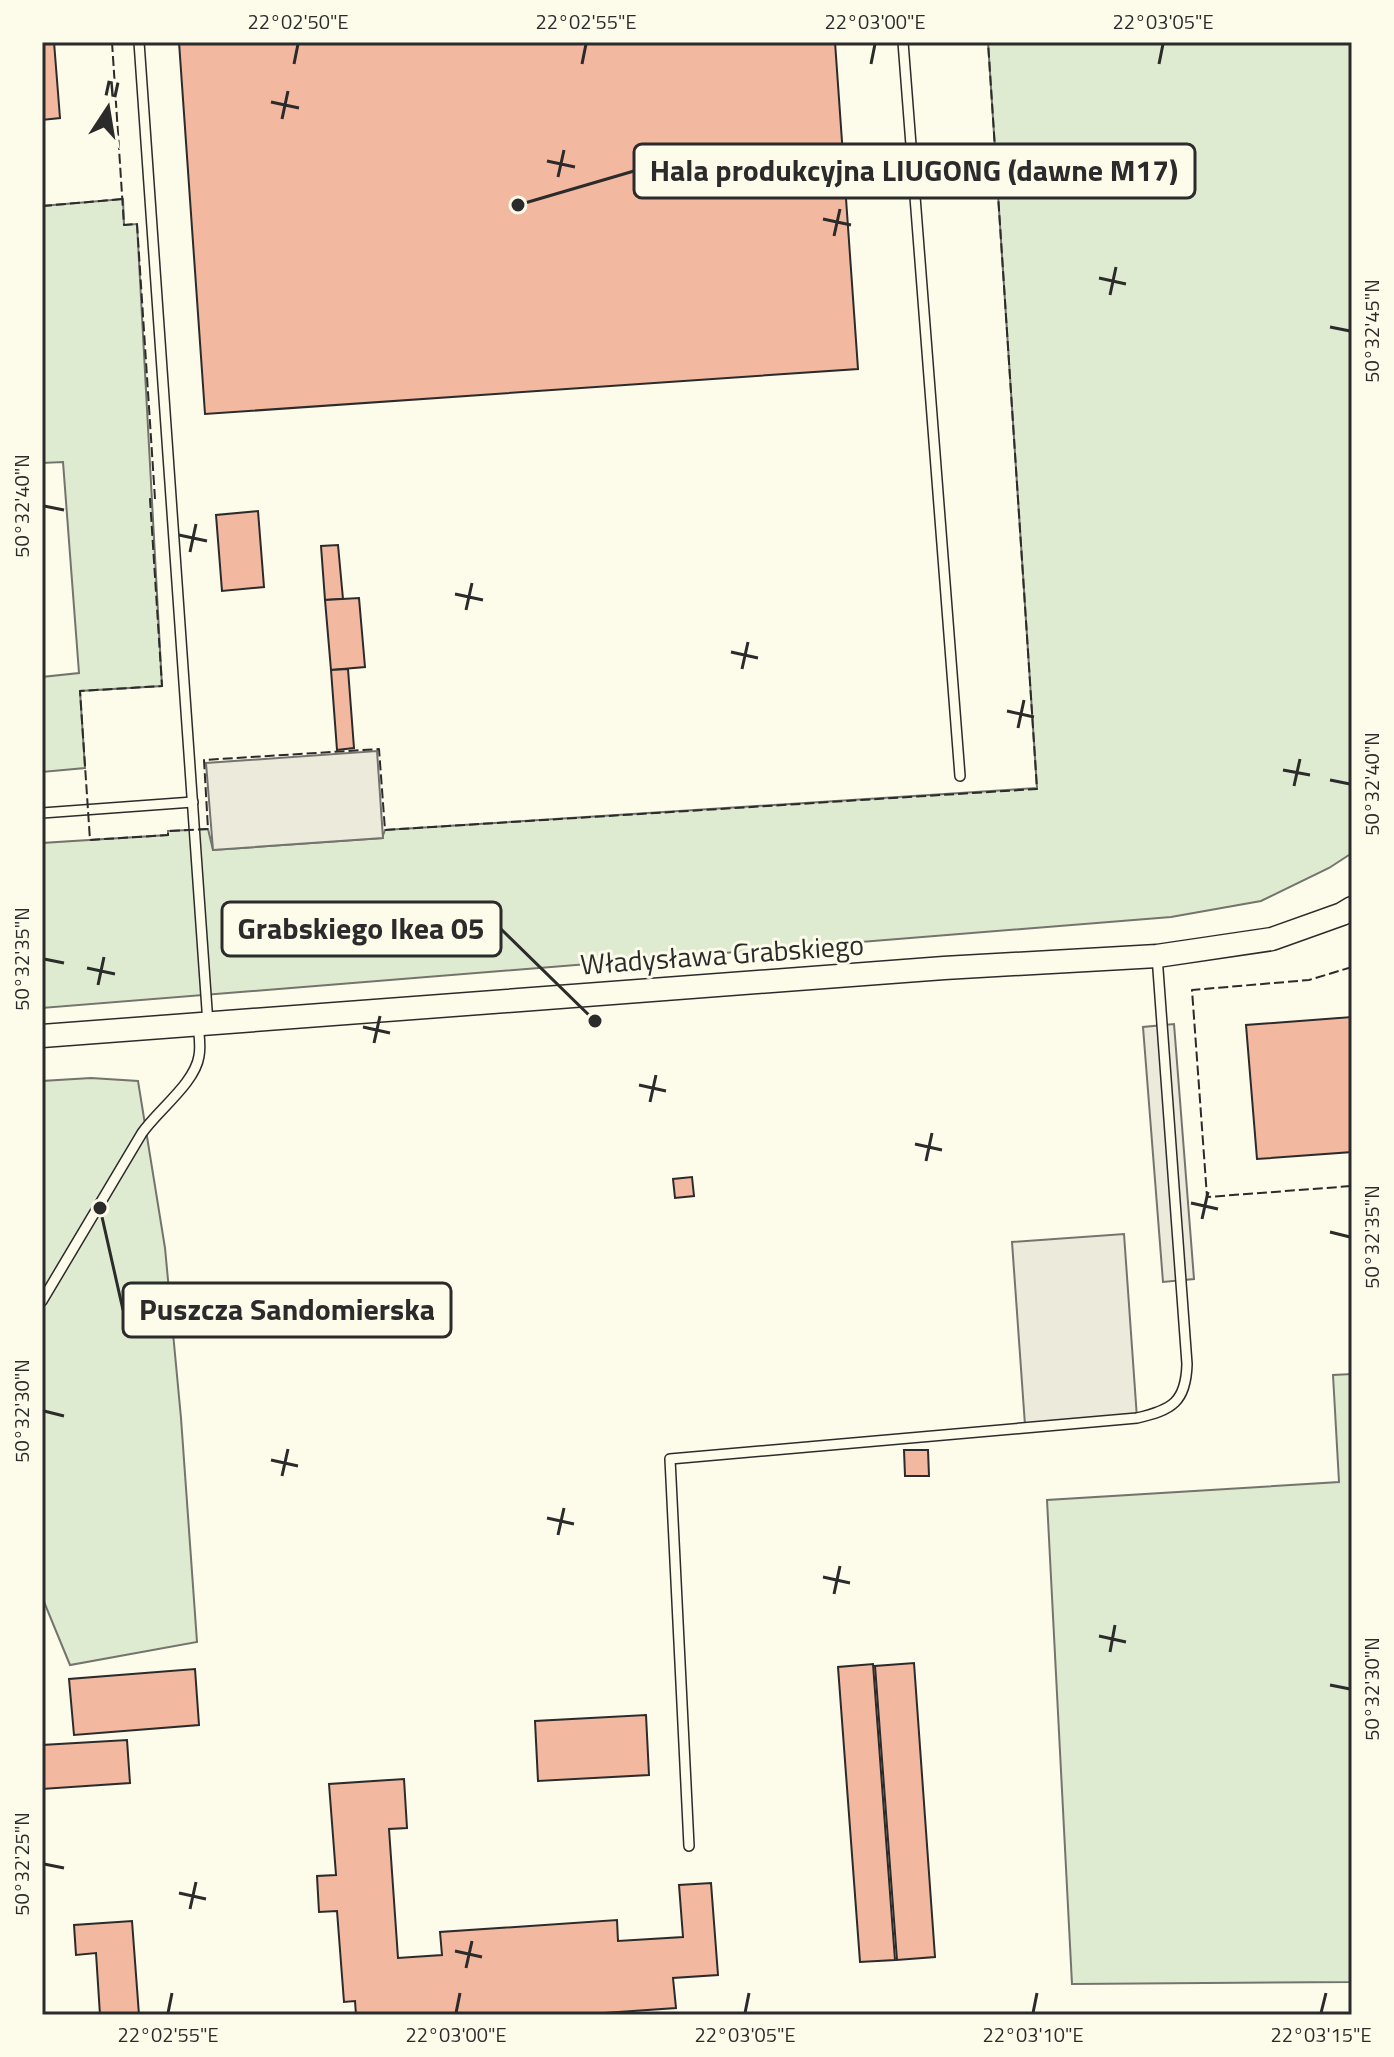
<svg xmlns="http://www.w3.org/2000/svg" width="1394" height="2057" font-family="'Titillium Web',sans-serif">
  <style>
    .green { fill: #deebd1; stroke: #74746e; stroke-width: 2 }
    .parking { fill: #eceadb; stroke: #74746e; stroke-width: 2 }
    .building { fill: #f2b8a0; stroke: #2b2b2b; stroke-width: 2 }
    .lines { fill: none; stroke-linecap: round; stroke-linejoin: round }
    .service-casing { stroke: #2b2b2b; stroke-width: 12 }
    .tertiary-casing { stroke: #2b2b2b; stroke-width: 25 }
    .service { stroke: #fdfbea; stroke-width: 9 }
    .tertiary { stroke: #fdfbea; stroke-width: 22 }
    .fence { stroke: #2b2b2b; stroke-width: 2; stroke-dasharray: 10 4; stroke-linecap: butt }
    .ticks { fill: none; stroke: #2b2b2b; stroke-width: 3 }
    .labels { text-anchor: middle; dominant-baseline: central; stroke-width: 6; stroke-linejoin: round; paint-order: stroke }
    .street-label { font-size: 28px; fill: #2b2b2b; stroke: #fdfbea }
    .leader { fill: none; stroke: #2b2b2b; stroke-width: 3 }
    .callout-dot { fill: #2b2b2b; stroke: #fdfbea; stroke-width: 3 }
    .callout { fill: #fdfbea; stroke: #2b2b2b; stroke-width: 3 }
    .callout-label { font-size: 30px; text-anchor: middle; font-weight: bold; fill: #2b2b2b }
    .neatline { fill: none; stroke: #2b2b2b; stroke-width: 3 }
    .ticks-label { font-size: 20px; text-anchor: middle; fill: #2b2b2b }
  </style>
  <rect width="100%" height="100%" fill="#fdfbea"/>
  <!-- green -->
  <g class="green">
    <path d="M 988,42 L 1352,42 L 1352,853 L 1329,868 L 1261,901 L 1171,917 L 42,1008 L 42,843 L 168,835 L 168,831 L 208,829 L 213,850 L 382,838 L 385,830 L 1037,788 Z"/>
    <path d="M 123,199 L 124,225 L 137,224 L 162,686 L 80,691 L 85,768 L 42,772 L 42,677 L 79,673 L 63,462 L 42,463 L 42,206 Z"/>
    <path d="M 91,1078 L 138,1081 L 165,1248 L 181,1418 L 197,1642 L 70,1665 L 42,1597 L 42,1081 Z"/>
    <path d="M 1352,1374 L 1352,1982 L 1072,1984 L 1047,1500 L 1339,1482 L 1333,1375 Z"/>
  </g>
  <!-- parking -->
  <g class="parking">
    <path d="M 377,751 L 383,838 L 213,850 L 206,763 Z"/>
    <path d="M 1174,1024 L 1194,1279 L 1163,1282 L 1143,1027 Z"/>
    <path d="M 1124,1234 L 1137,1418 L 1025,1425 L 1012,1242 Z"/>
  </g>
  <!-- building -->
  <g class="building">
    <path d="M 42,42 L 54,42 L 60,118 L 42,120 Z"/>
    <path d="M 179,42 L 835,42 L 858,369 L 205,414 Z"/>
    <path d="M 258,511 L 264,587 L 222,591 L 216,515 Z"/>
    <path d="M 338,545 L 343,599 L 325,600 L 321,546 Z"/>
    <path d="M 359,598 L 365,667 L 331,670 L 325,600 Z"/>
    <path d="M 348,669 L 354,748 L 337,750 L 331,670 Z"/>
    <path d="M 1352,1017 L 1352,1152 L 1257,1159 L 1246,1025 Z"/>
    <path d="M 692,1177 L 694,1196 L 675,1198 L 673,1179 Z"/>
    <path d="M 904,1450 L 928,1450 L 929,1476 L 905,1476 Z"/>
    <path d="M 914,1663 L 935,1957 L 897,1960 L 875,1666 Z"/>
    <path d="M 873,1664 L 895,1960 L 860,1962 L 838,1667 Z"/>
    <path d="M 195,1669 L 199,1725 L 74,1735 L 69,1679 Z"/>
    <path d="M 646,1715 L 649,1775 L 538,1781 L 535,1721 Z"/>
    <path d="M 127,1740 L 130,1783 L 42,1789 L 42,1745 Z"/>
    <path d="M 404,1779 L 407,1828 L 389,1829 L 398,1958 L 442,1955 L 440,1932 L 617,1920 L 618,1941 L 683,1937 L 679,1885 L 711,1883 L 718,1975 L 673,1978 L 676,2008 L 575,2015 L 356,2015 L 355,2001 L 344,2002 L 337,1911 L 319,1912 L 317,1876 L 336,1875 L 329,1784 Z"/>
    <path d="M 132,1921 L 139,2015 L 100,2015 L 96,1953 L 76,1955 L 74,1925 Z"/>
  </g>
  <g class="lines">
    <!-- service casing -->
    <g class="service-casing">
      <g id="service">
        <path d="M 139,42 L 208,1024"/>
        <path d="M 903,42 L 960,776"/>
        <path d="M 42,813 L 193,802"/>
        <path d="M 42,1301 L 142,1133 C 158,1110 195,1083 199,1056 C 201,1046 199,1035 198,1024"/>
        <path d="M 689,1846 L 670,1459 L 1137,1418 C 1172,1410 1186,1402 1187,1364 L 1157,956"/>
      </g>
    </g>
    <!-- tertiary casing -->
    <g class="tertiary-casing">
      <path id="tertiary" d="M 42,1036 L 944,968 L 1157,956 L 1272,939 L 1342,914 L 1352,908"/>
    </g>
    <!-- service -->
    <use href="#service" class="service"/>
    <!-- tertiary -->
    <use href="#tertiary" class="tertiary"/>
    <!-- fence -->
    <g class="fence">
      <path d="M 112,42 L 124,225 L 137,224 L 155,499 L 150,499 L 162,686 L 80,691 L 90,840 L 168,835 L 168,831 L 208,829 L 204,760 L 379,749 L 385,830 L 1037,789 L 988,42"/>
      <path d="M 42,206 L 123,199"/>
      <path d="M 1352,967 L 1309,980 L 1192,990 L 1207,1197 L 1352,1186"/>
    </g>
  </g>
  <!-- ticks -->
  <path class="ticks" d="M 294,64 L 298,44M 582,64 L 586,44M 871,64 L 875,44M 1159,64 L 1163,44M 271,102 L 299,108M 282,119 L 288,91M 547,161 L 575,167M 558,177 L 564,150M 823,219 L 851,225M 834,236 L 840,209M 1099,278 L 1126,284M 1110,295 L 1116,267M 1330,327 L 1350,331M 44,506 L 64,510M 179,535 L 207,541M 190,552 L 196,524M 455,594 L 483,600M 466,610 L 472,583M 731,652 L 758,658M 742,669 L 748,642M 1007,711 L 1034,717M 1018,728 L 1024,700M 1283,770 L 1310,775M 1330,780 L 1350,784M 1294,786 L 1300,759M 44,959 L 64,963M 87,968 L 115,974M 98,985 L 104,957M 363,1027 L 390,1033M 374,1043 L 380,1016M 639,1085 L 666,1091M 650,1102 L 656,1075M 915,1144 L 942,1150M 926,1161 L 932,1133M 1191,1203 L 1218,1209M 1202,1219 L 1208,1192M 1330,1232 L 1350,1237M 44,1411 L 64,1416M 271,1460 L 298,1466M 282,1476 L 288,1449M 547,1518 L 574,1524M 558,1535 L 564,1508M 823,1577 L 850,1583M 834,1594 L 840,1566M 1099,1636 L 1126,1642M 1110,1652 L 1115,1625M 1330,1685 L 1350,1689M 44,1864 L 64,1868M 179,1893 L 206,1899M 190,1909 L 196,1882M 455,1951 L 482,1957M 466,1968 L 472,1941M 168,2013 L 172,1993M 456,2013 L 460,1993M 745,2013 L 749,1993M 1033,2013 L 1037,1993M 1321,2013 L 1326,1993"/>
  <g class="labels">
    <!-- street labels -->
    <g class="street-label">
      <text transform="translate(722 954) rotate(-4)">Władysława Grabskiego</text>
    </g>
  </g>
  <!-- callouts -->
  <path class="leader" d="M518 205L634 171M595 1021L501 929M100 1208L123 1310"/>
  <g class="callout-dot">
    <circle cx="518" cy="205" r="8"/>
    <circle cx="595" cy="1021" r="8"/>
    <circle cx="100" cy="1208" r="8"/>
  </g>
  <g class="callout">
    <rect x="634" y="144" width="561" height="54" rx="8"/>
    <rect x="222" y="902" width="279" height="54" rx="8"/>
    <rect x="123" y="1283" width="328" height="54" rx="8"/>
  </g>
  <g class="callout-label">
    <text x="914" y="181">Hala produkcyjna LIUGONG (dawne M17)</text>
    <text x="361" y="939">Grabskiego Ikea 05</text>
    <text x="287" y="1320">Puszcza Sandomierska</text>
  </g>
  <!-- border -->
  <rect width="1394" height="2057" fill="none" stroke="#fdfbea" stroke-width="88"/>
  <!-- north arrow -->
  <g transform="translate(108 108) rotate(12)" stroke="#fdfbea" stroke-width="6" paint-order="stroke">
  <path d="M0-6L14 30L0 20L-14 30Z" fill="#2b2b2b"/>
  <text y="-12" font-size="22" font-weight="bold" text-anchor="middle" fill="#2b2b2b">N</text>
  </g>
  <rect x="44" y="44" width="1306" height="1969" class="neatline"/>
  <g class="ticks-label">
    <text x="298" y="29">22°02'50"E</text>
    <text x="586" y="29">22°02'55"E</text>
    <text x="875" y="29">22°03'00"E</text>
    <text x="1163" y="29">22°03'05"E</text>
    <text transform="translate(1372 331) rotate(-90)" y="7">50°32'45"N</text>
    <text transform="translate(22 506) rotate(-90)" y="7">50°32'40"N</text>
    <text transform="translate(1372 784) rotate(-90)" y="7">50°32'40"N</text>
    <text transform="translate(22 959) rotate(-90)" y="7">50°32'35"N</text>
    <text transform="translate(1372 1237) rotate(-90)" y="7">50°32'35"N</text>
    <text transform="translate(22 1411) rotate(-90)" y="7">50°32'30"N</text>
    <text transform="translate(1372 1689) rotate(-90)" y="7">50°32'30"N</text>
    <text transform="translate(22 1864) rotate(-90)" y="7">50°32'25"N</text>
    <text x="168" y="2042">22°02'55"E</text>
    <text x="456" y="2042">22°03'00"E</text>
    <text x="745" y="2042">22°03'05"E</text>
    <text x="1033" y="2042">22°03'10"E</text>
    <text x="1321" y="2042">22°03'15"E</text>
  </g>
</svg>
